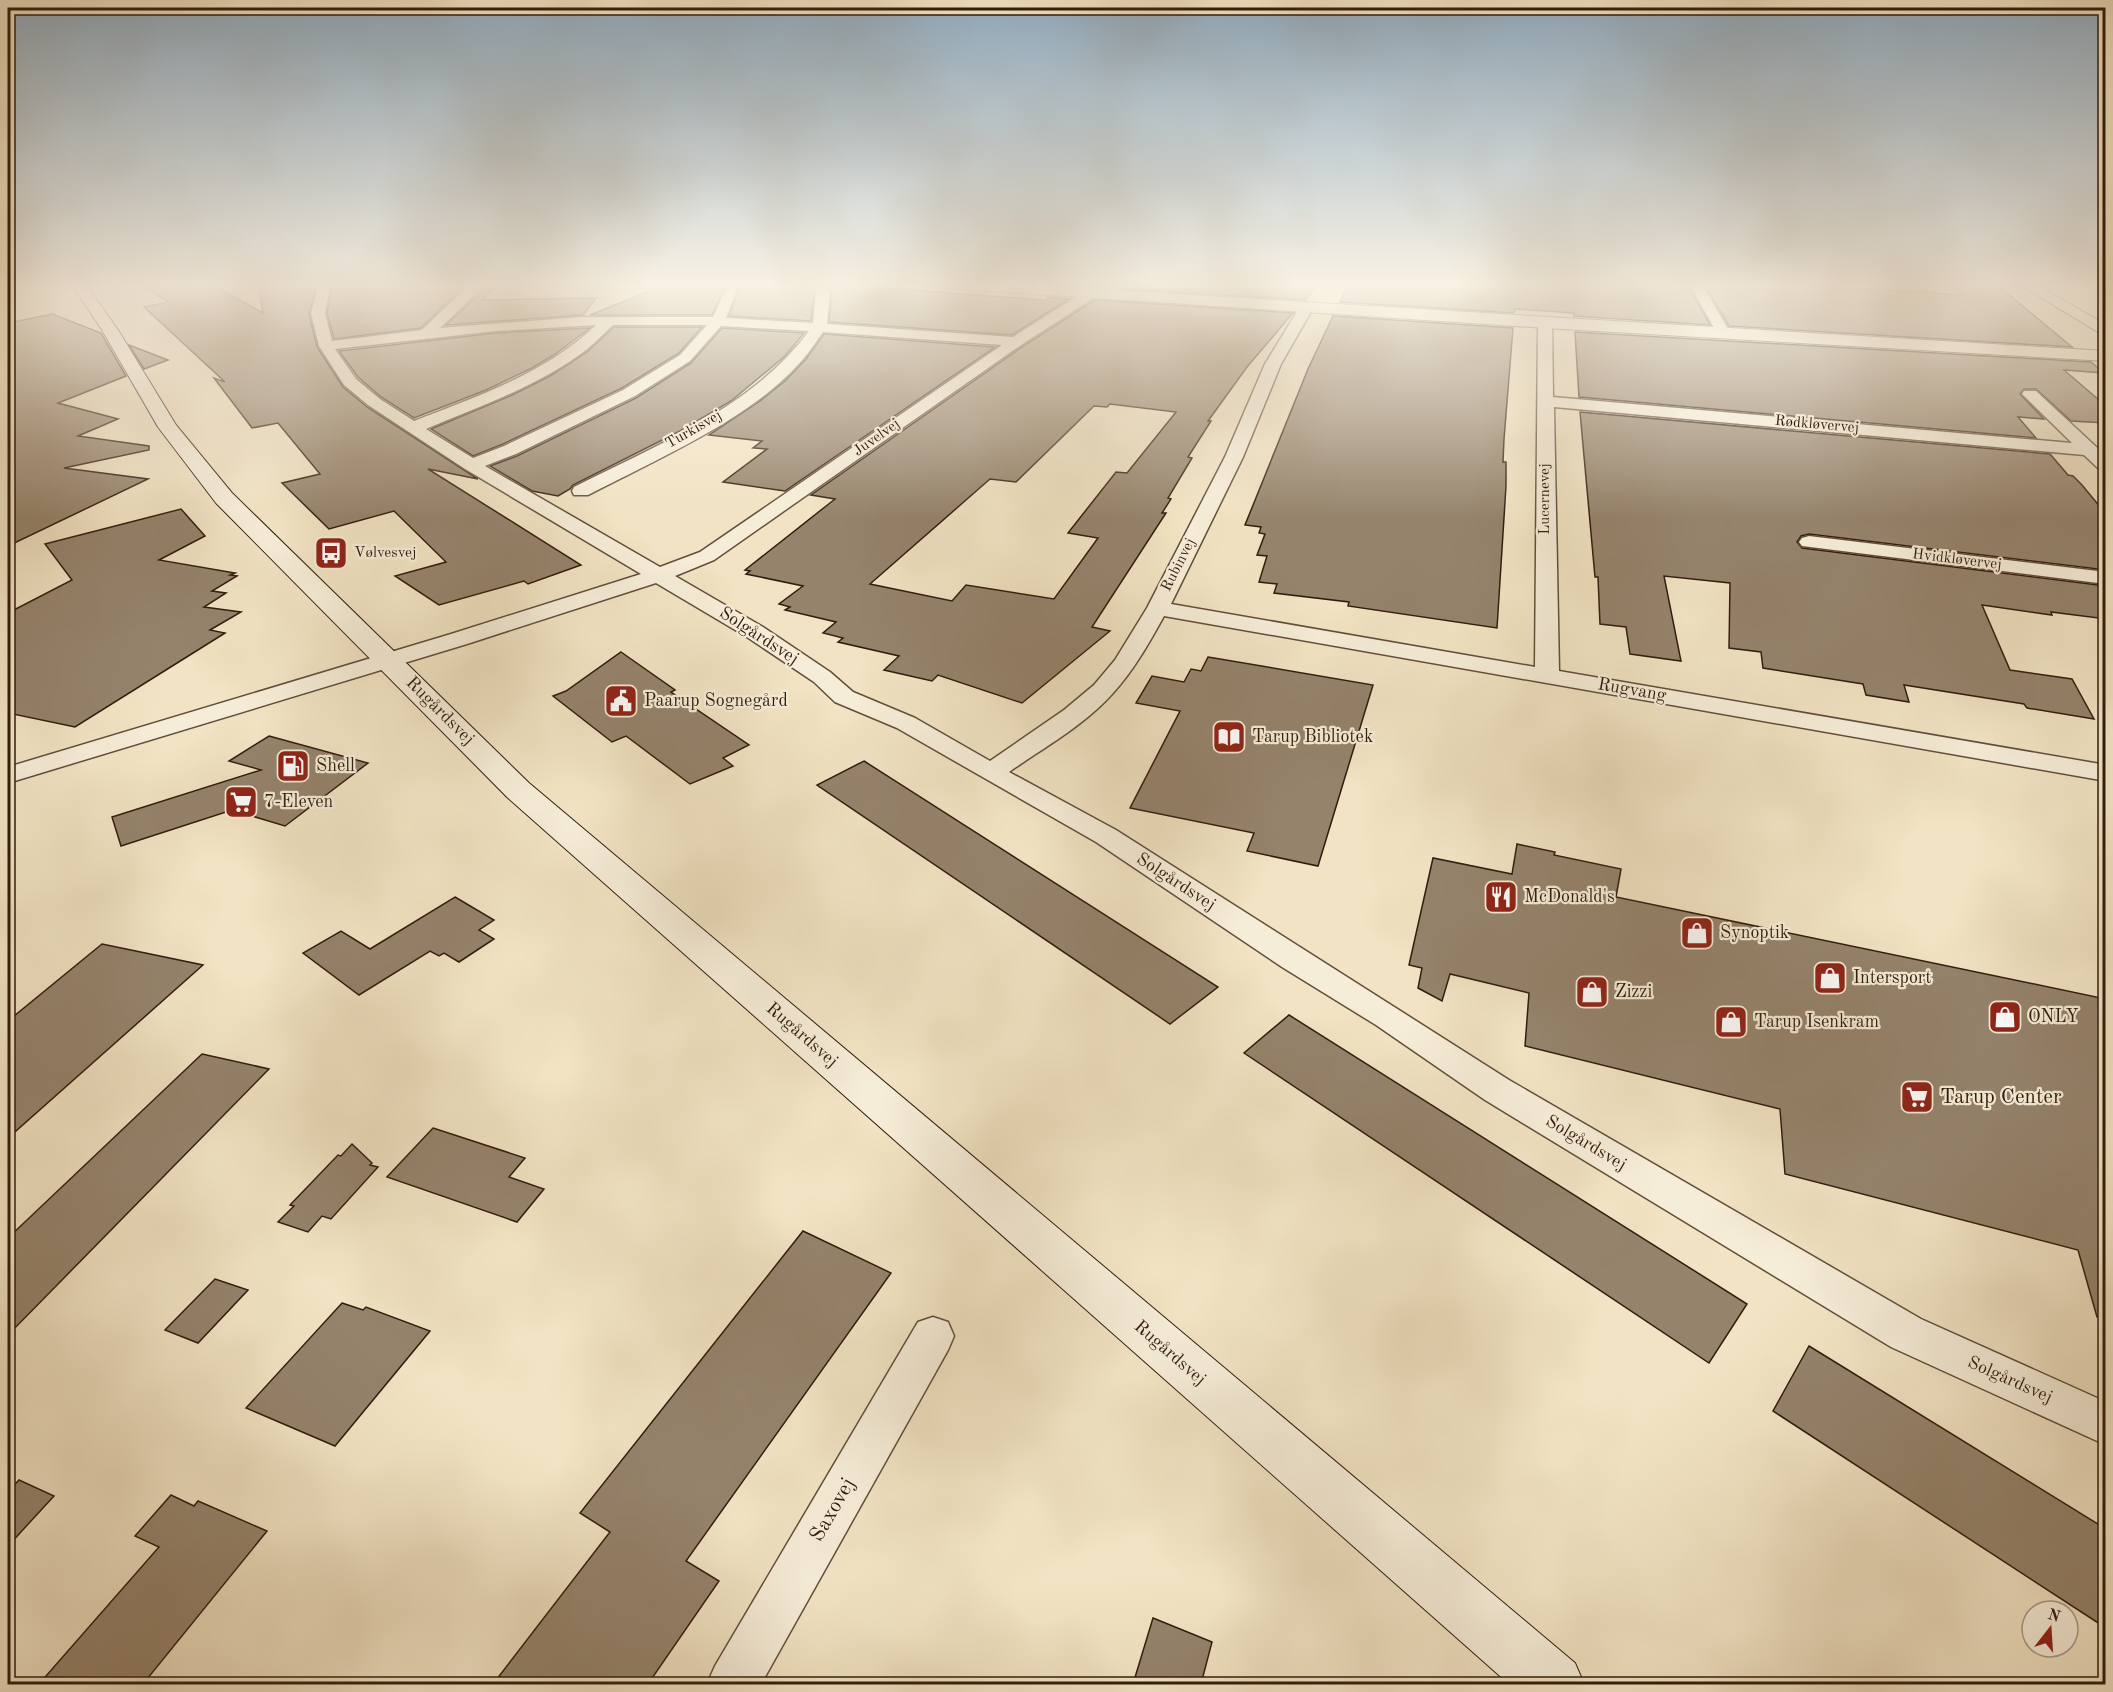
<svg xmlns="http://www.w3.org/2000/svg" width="2113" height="1692" font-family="'Old Standard TT',serif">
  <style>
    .building { fill: #95836c; stroke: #321c0d; stroke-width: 1.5; fill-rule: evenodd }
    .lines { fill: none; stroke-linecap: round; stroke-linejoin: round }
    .minor-casing { stroke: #624e3a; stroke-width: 3 }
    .tertiary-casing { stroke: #624e3a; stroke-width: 2 }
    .secondary-casing { stroke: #321c0d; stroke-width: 2 }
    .minor { fill: #f6edd8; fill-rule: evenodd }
    .tertiary { fill: #f6edd8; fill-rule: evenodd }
    .secondary { fill: #f6edd8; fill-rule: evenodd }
    .labels { text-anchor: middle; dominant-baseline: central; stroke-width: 4.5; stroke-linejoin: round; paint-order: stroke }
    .far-street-label { font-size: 15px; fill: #321c0d; stroke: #f6edd8 }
    .far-poi-label { font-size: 15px; fill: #321c0d; stroke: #f6edd8; text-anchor: start }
    .street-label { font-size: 18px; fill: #321c0d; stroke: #f6edd8 }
    .poi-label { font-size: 18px; fill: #321c0d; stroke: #f6edd8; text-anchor: start }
    .near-poi-label { font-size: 21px; fill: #321c0d; stroke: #f6edd8; text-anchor: start }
    .near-street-label { font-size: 21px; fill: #321c0d; stroke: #f6edd8 }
  </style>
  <rect width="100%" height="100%" fill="#f1e3c3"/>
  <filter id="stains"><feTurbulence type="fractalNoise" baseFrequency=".00333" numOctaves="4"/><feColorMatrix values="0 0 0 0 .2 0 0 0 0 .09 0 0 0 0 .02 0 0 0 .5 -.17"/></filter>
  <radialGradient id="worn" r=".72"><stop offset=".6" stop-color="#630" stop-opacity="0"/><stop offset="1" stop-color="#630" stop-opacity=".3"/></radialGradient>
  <!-- building -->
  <g class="building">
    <path d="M 138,283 L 210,283 L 263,313 L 258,283 L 317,283 L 309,314 L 317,347 L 343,387 L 367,407 L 478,479 L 428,469 L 581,565 L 528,584 L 524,581 L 439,605 L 395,576 L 446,562 L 394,511 L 329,529 L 282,483 L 320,474 L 278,423 L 252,428 L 214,378 L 225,382 L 144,307 L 169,302 Z"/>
    <path d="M 333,283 L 406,283 L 401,286 L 465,285 L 421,328 L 334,339 L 327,313 Z"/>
    <path d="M 670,283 L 727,283 L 712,315 L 590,315 Z"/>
    <path d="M 741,283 L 838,283 L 960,294 L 1045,300 L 1048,297 L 1069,299 L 1012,335 L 829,322 L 832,290 L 824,284 L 814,290 L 811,321 L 729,316 Z"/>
    <path d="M 1059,283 L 1101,285 L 1103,283 L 1320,283 L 1305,300 L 1058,285 Z"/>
    <path d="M 1349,283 L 1457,290 L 1457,283 L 1665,283 L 1667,286 L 1688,286 L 1710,325 L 1574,316 L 1574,313 L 1515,309 L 1514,313 L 1340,302 Z"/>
    <path d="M 1949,283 L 1995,283 L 2072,347 L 1729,326 L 1706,287 L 1772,288 L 1769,284 L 1964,295 Z"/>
    <path d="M 482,285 L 497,285 L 482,300 L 596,298 L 583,315 L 446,325 L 482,292 Z"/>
    <path d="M 1095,300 L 1293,313 L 1247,367 L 1208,421 L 1211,421 L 1188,457 L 1192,458 L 1168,498 L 1171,499 L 1162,513 L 1166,513 L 1092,627 L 1110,631 L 1022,703 L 938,675 L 932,681 L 884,670 L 899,656 L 838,642 L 843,638 L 823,633 L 836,622 L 785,610 L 790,607 L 779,604 L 803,586 L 746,574 L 750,571 L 745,570 L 835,499 L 811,495 L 1022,347 ZM 1110,404 L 1176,412 L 1127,473 L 1116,472 L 1068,533 L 1098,538 L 1054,599 L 966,585 L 952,601 L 870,584 L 990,479 L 1016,482 L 1094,406 L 1107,407 Z"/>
    <path d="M 52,314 L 101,333 L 126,376 L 58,403 L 118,419 L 78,436 L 149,446 L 149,450 L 64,468 L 148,479 L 8,546 L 8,323 Z"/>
    <path d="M 1333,316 L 1513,328 L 1504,439 L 1503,462 L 1506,462 L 1506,486 L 1497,628 L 1348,606 L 1349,602 L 1274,593 L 1277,584 L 1259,582 L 1267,556 L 1257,555 L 1265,534 L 1259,533 L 1261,527 L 1245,525 L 1308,369 Z"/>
    <path d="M 614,327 L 702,327 L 679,353 L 622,388 L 503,444 L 473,456 L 431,429 L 510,396 L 550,376 L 587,352 Z"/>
    <path d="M 590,328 L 554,355 L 532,368 L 486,390 L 414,418 L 381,397 L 358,377 L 339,351 L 496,333 Z"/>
    <path d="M 722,328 L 804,333 L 785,356 L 731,401 L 680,431 L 573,485 L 570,489 L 558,496 L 532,491 L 490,466 L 517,456 L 636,398 L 691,363 Z"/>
    <path d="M 1575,332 L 2091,362 L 2104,373 L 2064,370 L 2106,406 L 2106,423 L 2071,421 L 2036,389 L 2024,389 L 2020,394 L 2044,419 L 2018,417 L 2036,438 L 1579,397 Z"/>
    <path d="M 824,334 L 995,347 L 785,491 L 723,482 L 767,449 L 753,448 L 762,441 L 709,435 L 760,401 L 785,381 L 806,359 Z"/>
    <path d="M 129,345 L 168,360 L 144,369 Z"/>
    <path d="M 1580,412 L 2050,454 L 2068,475 L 2073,476 L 2082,485 L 2106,514 L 2106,570 L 1809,534 L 1801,536 L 1797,542 L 1802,548 L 2106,586 L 2106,619 L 2051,612 L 2052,615 L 1982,605 L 2010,670 L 2072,679 L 2094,719 L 2027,708 L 2024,704 L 1904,685 L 1909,702 L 1866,695 L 1863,684 L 1763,668 L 1761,652 L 1729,648 L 1730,583 L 1664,576 L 1681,661 L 1630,654 L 1626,627 L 1600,624 L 1598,577 L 1595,577 Z"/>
    <path d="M 181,509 L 205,536 L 159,560 L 235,573 L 230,575 L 237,576 L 212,591 L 226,593 L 204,607 L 241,612 L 210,630 L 225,633 L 75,727 L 8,713 L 8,613 L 72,580 L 45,544 Z"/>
    <path d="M 621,652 L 675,690 L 671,692 L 749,745 L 723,758 L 733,766 L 690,784 L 626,736 L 612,742 L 553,696 L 566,691 Z"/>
    <path d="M 1208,657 L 1373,685 L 1318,866 L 1247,851 L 1254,833 L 1130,808 L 1180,711 L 1136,703 L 1152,676 L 1184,682 L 1191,669 L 1201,671 Z"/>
    <path d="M 269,736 L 368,763 L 285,826 L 232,810 L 121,846 L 112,817 L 261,770 L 229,761 Z"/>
    <path d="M 864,761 L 1218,987 L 1170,1024 L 817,785 Z"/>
    <path d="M 1517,844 L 1555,852 L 1554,855 L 1621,869 L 1616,897 L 2106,999 L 2106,1316 L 2097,1317 L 2078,1250 L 1785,1174 L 1780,1109 L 1525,1046 L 1529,993 L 1450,974 L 1442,1001 L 1418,988 L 1422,968 L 1409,965 L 1433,858 L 1512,874 Z"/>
    <path d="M 455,897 L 494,920 L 479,930 L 494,939 L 459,962 L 444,953 L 439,956 L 430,951 L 359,995 L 303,953 L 341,931 L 370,949 Z"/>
    <path d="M 102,944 L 203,965 L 8,1138 L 8,1021 Z"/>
    <path d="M 1289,1015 L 1747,1304 L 1709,1363 L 1244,1053 Z"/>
    <path d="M 202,1054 L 269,1069 L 8,1335 L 8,1238 Z"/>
    <path d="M 433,1128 L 525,1158 L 509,1177 L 544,1189 L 517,1222 L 387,1177 Z"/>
    <path d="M 352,1144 L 372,1163 L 370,1165 L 378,1167 L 331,1219 L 322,1216 L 308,1232 L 278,1222 L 294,1206 L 290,1205 L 338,1155 L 341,1156 Z"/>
    <path d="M 803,1231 L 891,1273 L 686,1561 L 719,1581 L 648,1684 L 493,1684 L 610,1532 L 580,1513 Z"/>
    <path d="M 215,1279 L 248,1290 L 198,1343 L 165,1330 Z"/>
    <path d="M 342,1303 L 363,1310 L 366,1307 L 430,1331 L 335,1446 L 246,1408 Z"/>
    <path d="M 1809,1346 L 2106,1529 L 2106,1628 L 1773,1411 Z"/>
    <path d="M 19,1480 L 54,1496 L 8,1546 L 8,1492 Z"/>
    <path d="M 171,1495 L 194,1506 L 198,1501 L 267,1531 L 143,1684 L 39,1684 L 159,1547 L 135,1536 Z"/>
    <path d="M 1153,1618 L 1212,1642 L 1201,1684 L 1133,1684 Z"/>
  </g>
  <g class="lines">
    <!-- minor casing -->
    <g class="minor-casing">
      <g id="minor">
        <path d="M 319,283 L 331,283 L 325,313 L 332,341 L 422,330 L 470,284 L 475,283 L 481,287 L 480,290 L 440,328 L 581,317 L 713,317 L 729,283 L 739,283 L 726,318 L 813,323 L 816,290 L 823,286 L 830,290 L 827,324 L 1013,337 L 1087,290 L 1097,290 L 1099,293 L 1097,296 L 1021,345 L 714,560 L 675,576 L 763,627 L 830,672 L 853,692 L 915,718 L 990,761 L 1064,710 L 1094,685 L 1115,660 L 1147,608 L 1225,457 L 1265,364 L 1301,305 L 1311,305 L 1313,308 L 1281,364 L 1243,457 L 1171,604 L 1535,667 L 1538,323 L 1540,320 L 1545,319 L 1552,323 L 1553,397 L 2072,443 L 2022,394 L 2024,391 L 2036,391 L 2106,456 L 2106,471 L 2100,470 L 2084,455 L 1554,407 L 1559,671 L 2106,765 L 2106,781 L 1164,616 C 1149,643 1134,670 1113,693 C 1085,725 1043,748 1009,772 L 1116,830 L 1509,1080 L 1921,1319 L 2106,1402 L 2106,1445 L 1891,1347 L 1485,1100 L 1376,1025 L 1282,967 L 1096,842 L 897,728 L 835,702 L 814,682 L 747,637 L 656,583 L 467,644 L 8,783 L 8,767 L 451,634 L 641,574 L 465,469 L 368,405 L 344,385 L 319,346 L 311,313 ZM 596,325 C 546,373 478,396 414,421 L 380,399 L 356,379 L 335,349 L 496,331 ZM 613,325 L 707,325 L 680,355 L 623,390 L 504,446 L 473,458 L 426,429 C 480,406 539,386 586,350 C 596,342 604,333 613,325 ZM 721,326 L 809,331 C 753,407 657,445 574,487 L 572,491 L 574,495 L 588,495 C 657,459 754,418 804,358 C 811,350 817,340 823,332 L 1002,345 L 700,552 L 660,567 L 485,466 L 516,454 L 635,396 L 690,361 Z"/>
        <path d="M 1689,283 L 1701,283 L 1731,334 L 1729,337 L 1719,337 Z"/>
        <path d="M 1847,283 L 1939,284 L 1940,287 L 1934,291 L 1853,287 Z"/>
        <path d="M 1809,536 L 2106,572 L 2106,584 L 1802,546 L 1799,542 L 1802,538 Z"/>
        <path d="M 933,1317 L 948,1322 L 954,1336 L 948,1350 L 761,1684 L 707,1684 L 715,1666 L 918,1322 Z"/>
      </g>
    </g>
    <!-- tertiary casing -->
    <g class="tertiary-casing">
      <path id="tertiary" d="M 923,283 L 992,283 L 2106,351 L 2106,361 L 1545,328 L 930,287 Z"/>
    </g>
    <!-- secondary casing -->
    <g class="secondary-casing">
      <g id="secondary">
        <path d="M 71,283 L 85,283 L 118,330 L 176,425 L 232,493 L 529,783 L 1575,1663 L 1584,1684 L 1509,1684 L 507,797 L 216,503 L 158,427 L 102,330 Z"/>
        <path d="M 2017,283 L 2034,283 L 2106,325 L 2106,337 Z"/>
      </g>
    </g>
    <!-- minor -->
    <use href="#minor" class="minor"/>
    <!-- tertiary -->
    <use href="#tertiary" class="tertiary"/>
    <!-- secondary -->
    <use href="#secondary" class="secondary"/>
  </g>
  <!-- sky -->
  <linearGradient id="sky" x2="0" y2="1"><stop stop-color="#91acc0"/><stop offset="0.55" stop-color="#f9f2e4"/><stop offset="1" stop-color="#f9f2e4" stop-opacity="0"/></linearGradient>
  <rect width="2113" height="519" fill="url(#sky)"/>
  <!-- icons -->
  <defs>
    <g id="bus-square" transform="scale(1.725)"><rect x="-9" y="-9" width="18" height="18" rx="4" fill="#8f2418" stroke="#f6edd8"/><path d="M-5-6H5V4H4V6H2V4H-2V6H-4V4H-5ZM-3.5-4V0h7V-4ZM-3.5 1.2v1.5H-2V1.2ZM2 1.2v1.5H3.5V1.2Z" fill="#fff"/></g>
    <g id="civic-square" transform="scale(1.725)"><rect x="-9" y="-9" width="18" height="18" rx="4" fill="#8f2418" stroke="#f6edd8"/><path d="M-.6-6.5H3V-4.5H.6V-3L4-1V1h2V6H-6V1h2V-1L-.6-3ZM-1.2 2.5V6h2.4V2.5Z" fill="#fff"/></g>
    <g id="library-square" transform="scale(1.725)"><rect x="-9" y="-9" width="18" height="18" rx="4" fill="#8f2418" stroke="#f6edd8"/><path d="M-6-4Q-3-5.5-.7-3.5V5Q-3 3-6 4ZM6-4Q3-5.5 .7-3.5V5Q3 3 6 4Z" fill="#fff"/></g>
    <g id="fuel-square" transform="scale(1.725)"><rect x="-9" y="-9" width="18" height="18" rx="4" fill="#8f2418" stroke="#f6edd8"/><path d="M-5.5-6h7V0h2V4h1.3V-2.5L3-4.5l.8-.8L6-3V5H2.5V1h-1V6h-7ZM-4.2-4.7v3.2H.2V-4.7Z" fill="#fff"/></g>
    <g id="supermarket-square" transform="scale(1.725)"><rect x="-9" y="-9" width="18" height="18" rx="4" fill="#8f2418" stroke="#f6edd8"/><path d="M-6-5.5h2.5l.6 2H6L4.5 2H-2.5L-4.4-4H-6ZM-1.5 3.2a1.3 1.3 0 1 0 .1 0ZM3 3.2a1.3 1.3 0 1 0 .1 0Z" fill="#fff"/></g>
    <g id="restaurant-square" transform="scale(1.725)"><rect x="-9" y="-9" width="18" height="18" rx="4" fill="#8f2418" stroke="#f6edd8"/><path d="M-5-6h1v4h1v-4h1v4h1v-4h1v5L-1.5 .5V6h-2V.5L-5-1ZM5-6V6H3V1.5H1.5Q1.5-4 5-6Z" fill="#fff"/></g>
    <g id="shop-square" transform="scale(1.725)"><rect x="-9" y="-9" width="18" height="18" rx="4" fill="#8f2418" stroke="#f6edd8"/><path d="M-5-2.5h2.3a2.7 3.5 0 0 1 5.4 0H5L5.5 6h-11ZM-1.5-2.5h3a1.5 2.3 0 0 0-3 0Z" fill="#fff"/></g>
  </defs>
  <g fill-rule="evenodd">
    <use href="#bus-square" x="331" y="553"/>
    <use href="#civic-square" x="621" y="701"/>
    <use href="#library-square" x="1229" y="737"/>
    <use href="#fuel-square" x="293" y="766"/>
    <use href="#supermarket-square" x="241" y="802"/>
    <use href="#restaurant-square" x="1501" y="897"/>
    <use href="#shop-square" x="1697" y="933"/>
    <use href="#shop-square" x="1830" y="978"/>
    <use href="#shop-square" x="1592" y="992"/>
    <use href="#shop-square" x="2005" y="1017"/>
    <use href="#shop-square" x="1731" y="1022"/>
    <use href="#supermarket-square" x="1917" y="1097"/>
  </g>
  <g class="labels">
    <!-- far-street labels -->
    <g class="far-street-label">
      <text transform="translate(1817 425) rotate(5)">Rødkløvervej</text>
      <text transform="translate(694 430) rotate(-30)">Turkisvej</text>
      <text transform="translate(877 438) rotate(-35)">Juvelvej</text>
      <text transform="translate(1545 499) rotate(-90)">Lucernevej</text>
      <text transform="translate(1957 560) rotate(7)">Hvidkløvervej</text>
      <text transform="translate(1179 565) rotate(-63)">Rubinvej</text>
    </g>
    <!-- far-poi labels -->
    <g class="far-poi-label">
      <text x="354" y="553">Vølvesvej</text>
    </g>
    <!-- street labels -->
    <g class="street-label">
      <text transform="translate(759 636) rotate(33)">Solgårdsvej</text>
      <text transform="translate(1632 690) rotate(10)">Rugvang</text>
      <text transform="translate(440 711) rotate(45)">Rugårdsvej</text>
      <text transform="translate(1176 882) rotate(33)">Solgårdsvej</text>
      <text transform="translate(802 1035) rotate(41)">Rugårdsvej</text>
      <text transform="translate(1586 1143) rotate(31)">Solgårdsvej</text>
      <text transform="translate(1170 1353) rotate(41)">Rugårdsvej</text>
      <text transform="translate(2010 1380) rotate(24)">Solgårdsvej</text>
    </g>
    <!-- poi labels -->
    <g class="poi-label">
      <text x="644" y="701">Paarup Sognegård</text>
      <text x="1252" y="737">Tarup Bibliotek</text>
      <text x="316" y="766">Shell</text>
      <text x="264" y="802">7-Eleven</text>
      <text x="1524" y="897">McDonald's</text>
      <text x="1720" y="933">Synoptik</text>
      <text x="1853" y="978">Intersport</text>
      <text x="1615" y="992">Zizzi</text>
      <text x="2028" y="1017">ONLY</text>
      <text x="1754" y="1022">Tarup Isenkram</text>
    </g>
    <!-- near-poi labels -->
    <g class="near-poi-label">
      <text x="1940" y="1097">Tarup Center</text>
    </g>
    <!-- near-street labels -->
    <g class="near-street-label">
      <text transform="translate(833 1510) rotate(-60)">Saxovej</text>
    </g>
  </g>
  <!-- margin -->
  <rect width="2113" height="1692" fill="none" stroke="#f1e3c3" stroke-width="30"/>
  <rect x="9" y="9" width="2095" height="1674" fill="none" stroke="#321c0d" stroke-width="3"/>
  <rect x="15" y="15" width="2083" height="1662" fill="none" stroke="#321c0d" stroke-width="1.5"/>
  <!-- north arrow -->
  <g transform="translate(2050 1629) rotate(17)"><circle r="28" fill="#f6edd8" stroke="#a89987" stroke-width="1.5"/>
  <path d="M0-4.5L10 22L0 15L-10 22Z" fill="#8f2418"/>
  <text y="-9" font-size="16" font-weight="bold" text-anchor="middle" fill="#321c0d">N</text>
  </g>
  <rect width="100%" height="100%" filter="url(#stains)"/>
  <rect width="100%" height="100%" fill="url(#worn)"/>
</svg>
